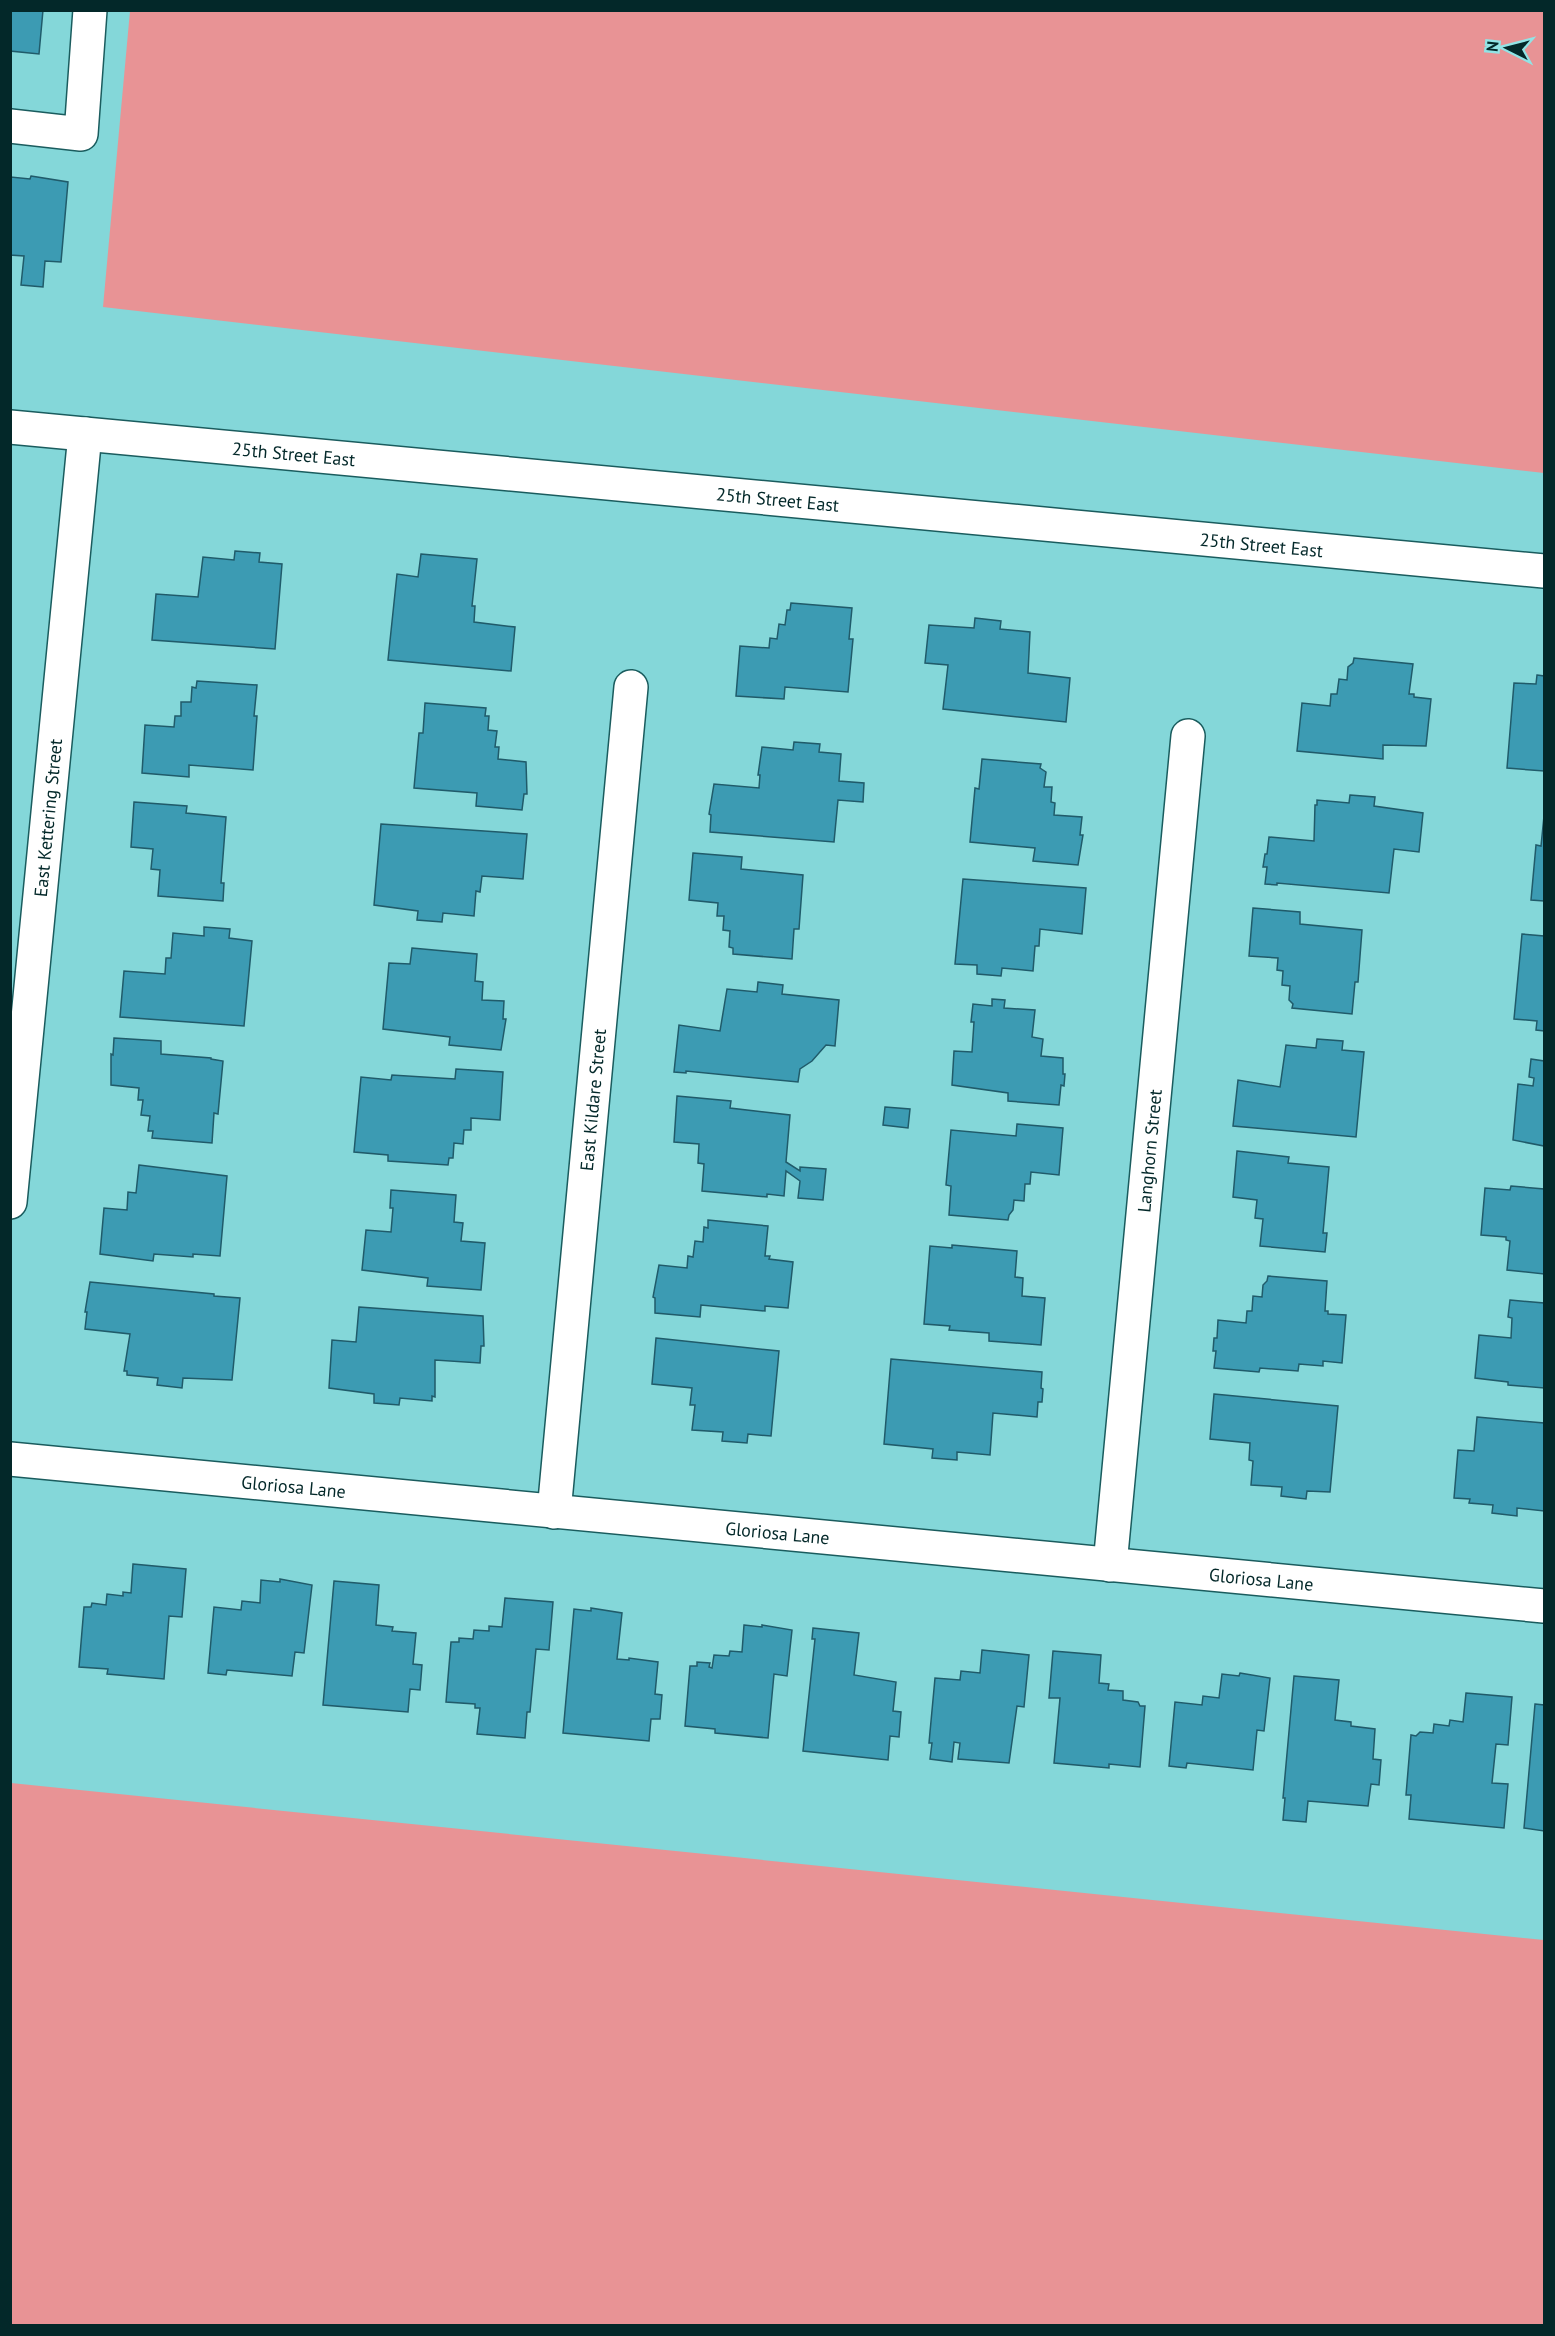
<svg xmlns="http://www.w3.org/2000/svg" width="1555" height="2336" font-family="'PT Sans',sans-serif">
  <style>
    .green { fill: #e89395 }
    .building { fill: #3c9bb3; stroke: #205b6a; stroke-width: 1.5 }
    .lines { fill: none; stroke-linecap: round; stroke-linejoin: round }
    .minor-casing { stroke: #1a5c5e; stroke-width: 36 }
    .minor { stroke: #fff; stroke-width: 33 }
    .labels { text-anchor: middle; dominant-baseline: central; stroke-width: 4.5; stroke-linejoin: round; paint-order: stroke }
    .street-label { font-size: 18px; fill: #032829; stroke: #91e4e6 }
  </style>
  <rect width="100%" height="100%" fill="#84d7d9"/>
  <!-- green -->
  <g class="green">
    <path d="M 130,11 L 1544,11 L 1544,473 L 103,307 Z"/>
    <path d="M 11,1783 L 1544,1940 L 1544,2325 L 11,2325 Z"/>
  </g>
  <!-- building -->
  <g class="building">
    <path d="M 10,10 L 43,10 L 39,54 L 10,51 Z"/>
    <path d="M 31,176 L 68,182 L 61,262 L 45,261 L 43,287 L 21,285 L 24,256 L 10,255 L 11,177 L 30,179 Z"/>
    <path d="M 235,551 L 260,553 L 259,562 L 282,564 L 275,649 L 152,640 L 156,594 L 198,597 L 203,557 L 234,560 Z"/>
    <path d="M 421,554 L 477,559 L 472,606 L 475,606 L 474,622 L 515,627 L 511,671 L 388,660 L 397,574 L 418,577 Z"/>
    <path d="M 791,603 L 852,608 L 849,639 L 853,639 L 848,692 L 785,687 L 784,699 L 736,696 L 740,646 L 769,648 L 770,638 L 777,639 L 779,624 L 785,625 L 787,610 L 790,610 Z"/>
    <path d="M 975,618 L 1001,621 L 1000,629 L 1030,632 L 1028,673 L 1070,678 L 1066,722 L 943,709 L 948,665 L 925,663 L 929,625 L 974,628 Z"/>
    <path d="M 1354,658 L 1413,664 L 1409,694 L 1414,694 L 1414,697 L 1431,699 L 1426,746 L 1383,745 L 1383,759 L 1297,751 L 1302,703 L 1330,706 L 1331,694 L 1337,694 L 1339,679 L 1347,680 L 1348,667 L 1353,663 Z"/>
    <path d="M 1537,675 L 1544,676 L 1544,771 L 1507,768 L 1514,683 L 1536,684 Z"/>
    <path d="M 197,681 L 257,685 L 254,716 L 257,716 L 253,770 L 189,765 L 189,777 L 142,773 L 145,725 L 174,727 L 175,716 L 181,716 L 181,702 L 191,702 L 192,687 L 196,688 Z"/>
    <path d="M 425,703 L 486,708 L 485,716 L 489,716 L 488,730 L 497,731 L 495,747 L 499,747 L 498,759 L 526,762 L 527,794 L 524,794 L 522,810 L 476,806 L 477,793 L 414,788 L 419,733 L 423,733 Z"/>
    <path d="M 794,742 L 820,744 L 819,752 L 841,754 L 839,781 L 864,783 L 863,802 L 838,800 L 834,842 L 710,832 L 711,815 L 709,814 L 714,784 L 759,788 L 760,775 L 758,775 L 762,747 L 793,750 Z"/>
    <path d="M 982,759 L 1041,764 L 1040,768 L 1046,772 L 1044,787 L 1052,787 L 1051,802 L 1055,803 L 1054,815 L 1082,817 L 1080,835 L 1083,835 L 1078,865 L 1033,861 L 1035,848 L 970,842 L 975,788 L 979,789 Z"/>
    <path d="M 1350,795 L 1375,797 L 1374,806 L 1423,813 L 1419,852 L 1394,849 L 1389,893 L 1277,883 L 1277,885 L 1265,884 L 1267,867 L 1263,867 L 1265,854 L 1267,854 L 1269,837 L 1314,841 L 1315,805 L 1317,805 L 1317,800 L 1349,803 Z"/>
    <path d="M 134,802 L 187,806 L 186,813 L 226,817 L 221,883 L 224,883 L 223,901 L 158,896 L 160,870 L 151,869 L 153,849 L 131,847 Z"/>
    <path d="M 1544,816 L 1544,901 L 1531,900 L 1536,845 L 1541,846 Z"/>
    <path d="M 381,824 L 527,834 L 523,879 L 482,876 L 480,892 L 476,891 L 474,916 L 443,913 L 442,922 L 417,920 L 418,911 L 374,905 Z"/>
    <path d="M 693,853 L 742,857 L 741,869 L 803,875 L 799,929 L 794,929 L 792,959 L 733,954 L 733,948 L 729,947 L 730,931 L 723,930 L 724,916 L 717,916 L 718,903 L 689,900 Z"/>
    <path d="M 963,879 L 1086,888 L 1082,934 L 1040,929 L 1039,946 L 1035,946 L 1033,971 L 1002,968 L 1001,976 L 977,974 L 977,965 L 955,964 Z"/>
    <path d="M 1253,908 L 1300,912 L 1300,924 L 1362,930 L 1358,982 L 1355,982 L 1352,1014 L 1292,1008 L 1293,1004 L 1289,1000 L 1290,986 L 1282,985 L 1283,971 L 1277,970 L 1278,958 L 1249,956 Z"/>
    <path d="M 204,927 L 230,929 L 229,938 L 252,941 L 244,1026 L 120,1017 L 124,971 L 165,974 L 166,958 L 171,958 L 173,933 L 204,936 Z"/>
    <path d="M 1522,934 L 1544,936 L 1544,1031 L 1536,1030 L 1537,1021 L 1514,1019 Z"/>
    <path d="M 412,948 L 477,954 L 475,981 L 483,982 L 482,1000 L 504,1001 L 503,1019 L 506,1019 L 501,1050 L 449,1045 L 450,1037 L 383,1029 L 389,963 L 410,964 Z"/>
    <path d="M 758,982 L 783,985 L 782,994 L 839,1000 L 835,1046 L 826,1045 L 812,1061 L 800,1069 L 798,1082 L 686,1071 L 686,1073 L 674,1072 L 679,1025 L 720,1031 L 727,989 L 757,992 Z"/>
    <path d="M 992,999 L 1005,1000 L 1004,1008 L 1035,1010 L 1032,1037 L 1043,1039 L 1041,1056 L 1063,1058 L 1063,1074 L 1065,1074 L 1064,1086 L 1061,1085 L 1059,1105 L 1008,1101 L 1008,1093 L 952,1085 L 954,1051 L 972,1052 L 974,1022 L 971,1022 L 973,1004 L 992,1006 Z"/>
    <path d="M 114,1038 L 161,1041 L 161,1054 L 211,1058 L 211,1059 L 223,1061 L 218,1114 L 214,1113 L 212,1143 L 152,1138 L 153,1131 L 148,1131 L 150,1116 L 141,1115 L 143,1100 L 138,1100 L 139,1088 L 111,1085 L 111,1054 L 113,1055 Z"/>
    <path d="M 1317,1039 L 1343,1041 L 1342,1050 L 1364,1052 L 1356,1137 L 1233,1126 L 1238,1080 L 1280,1087 L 1286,1045 L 1316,1048 Z"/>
    <path d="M 1531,1059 L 1544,1061 L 1544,1146 L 1513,1140 L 1518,1084 L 1533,1086 L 1534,1078 L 1529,1077 Z"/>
    <path d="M 456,1069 L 503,1072 L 500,1120 L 471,1118 L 471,1130 L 464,1130 L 463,1144 L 454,1143 L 453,1158 L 449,1158 L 448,1165 L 388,1161 L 388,1155 L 354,1152 L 361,1077 L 391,1080 L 392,1075 L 455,1079 Z"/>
    <path d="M 677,1096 L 731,1101 L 730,1108 L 790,1115 L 786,1162 L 800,1171 L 800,1167 L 826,1169 L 823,1200 L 798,1198 L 800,1181 L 786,1171 L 784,1196 L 767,1194 L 767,1197 L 702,1191 L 704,1164 L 698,1163 L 699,1144 L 674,1142 Z"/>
    <path d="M 885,1107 L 910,1109 L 908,1128 L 883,1125 Z"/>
    <path d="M 1017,1124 L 1063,1128 L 1059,1175 L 1031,1172 L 1030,1184 L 1025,1184 L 1024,1201 L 1014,1200 L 1013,1210 L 1009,1215 L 1008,1220 L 949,1215 L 951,1186 L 946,1185 L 951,1130 L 1016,1136 Z"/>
    <path d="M 1237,1151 L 1289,1157 L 1288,1163 L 1329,1167 L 1323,1233 L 1327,1233 L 1325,1252 L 1260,1246 L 1263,1219 L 1255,1218 L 1257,1200 L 1233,1197 Z"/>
    <path d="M 139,1165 L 227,1176 L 220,1256 L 193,1254 L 193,1257 L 154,1254 L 153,1261 L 100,1254 L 104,1208 L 127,1210 L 128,1192 L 136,1193 Z"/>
    <path d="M 1511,1186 L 1544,1189 L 1544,1274 L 1507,1270 L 1510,1241 L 1506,1240 L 1506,1237 L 1481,1235 L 1485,1188 L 1510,1190 Z"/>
    <path d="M 391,1190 L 456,1195 L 454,1222 L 463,1223 L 461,1241 L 485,1243 L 481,1290 L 427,1286 L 428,1278 L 362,1270 L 366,1230 L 391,1232 L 393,1208 L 390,1208 Z"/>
    <path d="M 708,1220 L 768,1226 L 765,1256 L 770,1256 L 769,1259 L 793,1262 L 788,1308 L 765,1306 L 765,1311 L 701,1305 L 700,1317 L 655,1313 L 655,1298 L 653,1297 L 659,1265 L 687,1268 L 688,1256 L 693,1257 L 695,1241 L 703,1242 L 704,1227 L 708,1228 Z"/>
    <path d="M 952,1245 L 1017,1251 L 1015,1277 L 1023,1278 L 1022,1296 L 1045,1298 L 1041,1345 L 989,1341 L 989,1333 L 949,1330 L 950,1326 L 924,1324 L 930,1246 L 952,1248 Z"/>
    <path d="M 1268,1276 L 1327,1281 L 1325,1311 L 1328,1311 L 1328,1314 L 1346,1315 L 1342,1363 L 1323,1361 L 1323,1366 L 1299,1364 L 1298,1371 L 1260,1368 L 1259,1372 L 1214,1368 L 1216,1351 L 1213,1351 L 1214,1338 L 1217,1338 L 1218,1320 L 1246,1323 L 1247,1311 L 1252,1311 L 1253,1296 L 1262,1297 L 1263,1285 L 1267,1281 Z"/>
    <path d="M 90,1282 L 214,1294 L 214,1296 L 240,1298 L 232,1380 L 183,1378 L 182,1388 L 157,1385 L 158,1378 L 127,1375 L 127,1371 L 124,1371 L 130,1334 L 85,1329 L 87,1312 L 85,1312 Z"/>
    <path d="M 1510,1300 L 1544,1303 L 1544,1388 L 1508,1385 L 1508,1382 L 1475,1378 L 1479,1335 L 1511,1338 L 1512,1318 L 1508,1317 Z"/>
    <path d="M 359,1307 L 483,1316 L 484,1346 L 481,1346 L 480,1363 L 435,1360 L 435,1397 L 432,1396 L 432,1401 L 400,1398 L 399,1405 L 374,1403 L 374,1394 L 329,1388 L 332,1340 L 356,1342 Z"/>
    <path d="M 656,1338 L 779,1351 L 771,1436 L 748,1434 L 747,1443 L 722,1441 L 723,1432 L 692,1430 L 695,1405 L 690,1405 L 692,1388 L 652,1384 Z"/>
    <path d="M 891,1359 L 1042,1372 L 1041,1388 L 1043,1389 L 1042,1402 L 1038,1402 L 1037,1417 L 993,1413 L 990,1455 L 957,1452 L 957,1460 L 932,1458 L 933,1449 L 884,1444 Z"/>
    <path d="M 1214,1394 L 1338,1406 L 1330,1492 L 1307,1491 L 1306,1499 L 1281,1496 L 1282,1487 L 1251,1485 L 1253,1461 L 1249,1460 L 1250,1443 L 1210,1439 Z"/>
    <path d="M 1477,1417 L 1544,1423 L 1544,1511 L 1517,1508 L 1517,1516 L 1492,1513 L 1493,1505 L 1469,1503 L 1470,1499 L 1454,1498 L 1458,1450 L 1474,1451 Z"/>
    <path d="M 133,1564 L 186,1569 L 182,1617 L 169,1616 L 164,1679 L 107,1674 L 108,1669 L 79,1667 L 84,1607 L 91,1607 L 92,1603 L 106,1605 L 107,1594 L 123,1596 L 123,1592 L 131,1593 Z"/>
    <path d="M 280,1579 L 312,1585 L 304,1653 L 295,1652 L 292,1676 L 227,1670 L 226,1675 L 208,1673 L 214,1607 L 241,1610 L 242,1601 L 260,1603 L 261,1580 L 280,1582 Z"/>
    <path d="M 334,1581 L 379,1585 L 376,1625 L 393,1627 L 392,1631 L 416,1633 L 413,1664 L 422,1665 L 420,1690 L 410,1689 L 408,1712 L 323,1705 Z"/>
    <path d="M 505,1598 L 553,1602 L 549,1650 L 536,1649 L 530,1712 L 527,1712 L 525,1738 L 477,1734 L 480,1708 L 475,1708 L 475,1704 L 446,1702 L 451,1642 L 459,1642 L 459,1638 L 473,1639 L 474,1630 L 489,1631 L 489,1626 L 502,1627 Z"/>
    <path d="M 591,1608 L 622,1613 L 617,1659 L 629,1660 L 629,1658 L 658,1662 L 655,1694 L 662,1695 L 660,1719 L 651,1719 L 649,1741 L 563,1733 L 574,1609 L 591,1611 Z"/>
    <path d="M 744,1625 L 762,1627 L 762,1625 L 792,1630 L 787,1676 L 774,1674 L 768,1738 L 715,1733 L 715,1729 L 685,1726 L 690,1666 L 697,1666 L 697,1662 L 710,1663 L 709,1667 L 712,1668 L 714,1655 L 729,1656 L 730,1651 L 742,1652 Z"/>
    <path d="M 813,1628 L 859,1633 L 854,1675 L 896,1682 L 893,1711 L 901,1712 L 899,1737 L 890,1736 L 888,1760 L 803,1751 L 815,1639 L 812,1639 Z"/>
    <path d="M 982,1650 L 1029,1655 L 1024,1707 L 1017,1706 L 1009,1763 L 958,1759 L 960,1743 L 954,1742 L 952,1762 L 930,1759 L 932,1743 L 929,1743 L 935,1678 L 960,1680 L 961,1671 L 980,1673 Z"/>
    <path d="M 1053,1651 L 1101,1655 L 1099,1683 L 1109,1684 L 1108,1690 L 1123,1691 L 1123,1700 L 1138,1702 L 1140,1706 L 1145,1706 L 1140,1767 L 1109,1764 L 1109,1768 L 1054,1763 L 1060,1698 L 1049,1698 Z"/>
    <path d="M 1240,1673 L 1270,1678 L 1264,1731 L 1257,1730 L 1253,1770 L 1187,1763 L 1186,1768 L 1169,1766 L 1175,1702 L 1202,1705 L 1203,1696 L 1219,1698 L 1222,1674 L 1239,1676 Z"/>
    <path d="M 1294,1676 L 1339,1680 L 1335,1720 L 1351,1722 L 1351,1726 L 1375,1729 L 1373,1759 L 1381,1760 L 1379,1785 L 1371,1784 L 1368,1806 L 1308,1801 L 1306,1822 L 1283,1820 L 1285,1798 L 1283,1798 Z"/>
    <path d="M 1466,1693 L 1512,1697 L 1508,1745 L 1496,1744 L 1492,1783 L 1508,1784 L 1504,1828 L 1409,1819 L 1411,1795 L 1406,1795 L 1411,1735 L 1416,1736 L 1420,1732 L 1433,1733 L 1434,1724 L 1449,1726 L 1450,1720 L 1463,1722 Z"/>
    <path d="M 1535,1704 L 1544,1705 L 1544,1831 L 1524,1828 Z"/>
  </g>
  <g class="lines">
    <!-- minor casing -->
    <g class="minor-casing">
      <g id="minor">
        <path d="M 10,126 L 81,134 L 90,10"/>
        <path id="s1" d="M 10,427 L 1544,571"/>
        <path id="s2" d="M 10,1202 L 85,434"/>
        <path id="s3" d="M 10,1459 L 1544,1606"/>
        <path id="s4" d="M 554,1512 L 631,687"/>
        <path id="s5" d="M 1110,1565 L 1188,736"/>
      </g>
    </g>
    <!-- minor -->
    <use href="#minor" class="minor"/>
  </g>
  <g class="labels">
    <!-- street labels -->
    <g class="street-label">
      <text stroke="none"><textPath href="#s1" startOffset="285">25th Street East</textPath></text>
      <text stroke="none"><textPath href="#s1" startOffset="771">25th Street East</textPath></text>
      <text stroke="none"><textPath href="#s1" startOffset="1257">25th Street East</textPath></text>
      <text stroke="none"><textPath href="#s2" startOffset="386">East Kettering Street</textPath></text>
      <text stroke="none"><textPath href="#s4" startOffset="414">East Kildare Street</textPath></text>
      <text stroke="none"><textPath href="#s5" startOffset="416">Langhorn Street</textPath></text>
      <text stroke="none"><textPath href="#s3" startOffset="285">Gloriosa Lane</textPath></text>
      <text stroke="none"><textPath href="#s3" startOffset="771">Gloriosa Lane</textPath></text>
      <text stroke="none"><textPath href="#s3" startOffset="1257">Gloriosa Lane</textPath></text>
    </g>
  </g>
  <!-- border -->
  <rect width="1555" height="2336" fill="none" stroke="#032829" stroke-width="24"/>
  <!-- north arrow -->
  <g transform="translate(1507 48) rotate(276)" stroke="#91e4e6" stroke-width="4.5" paint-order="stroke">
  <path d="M0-4.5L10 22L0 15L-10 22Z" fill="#032829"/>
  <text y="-9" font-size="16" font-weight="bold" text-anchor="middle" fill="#032829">N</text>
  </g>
</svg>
